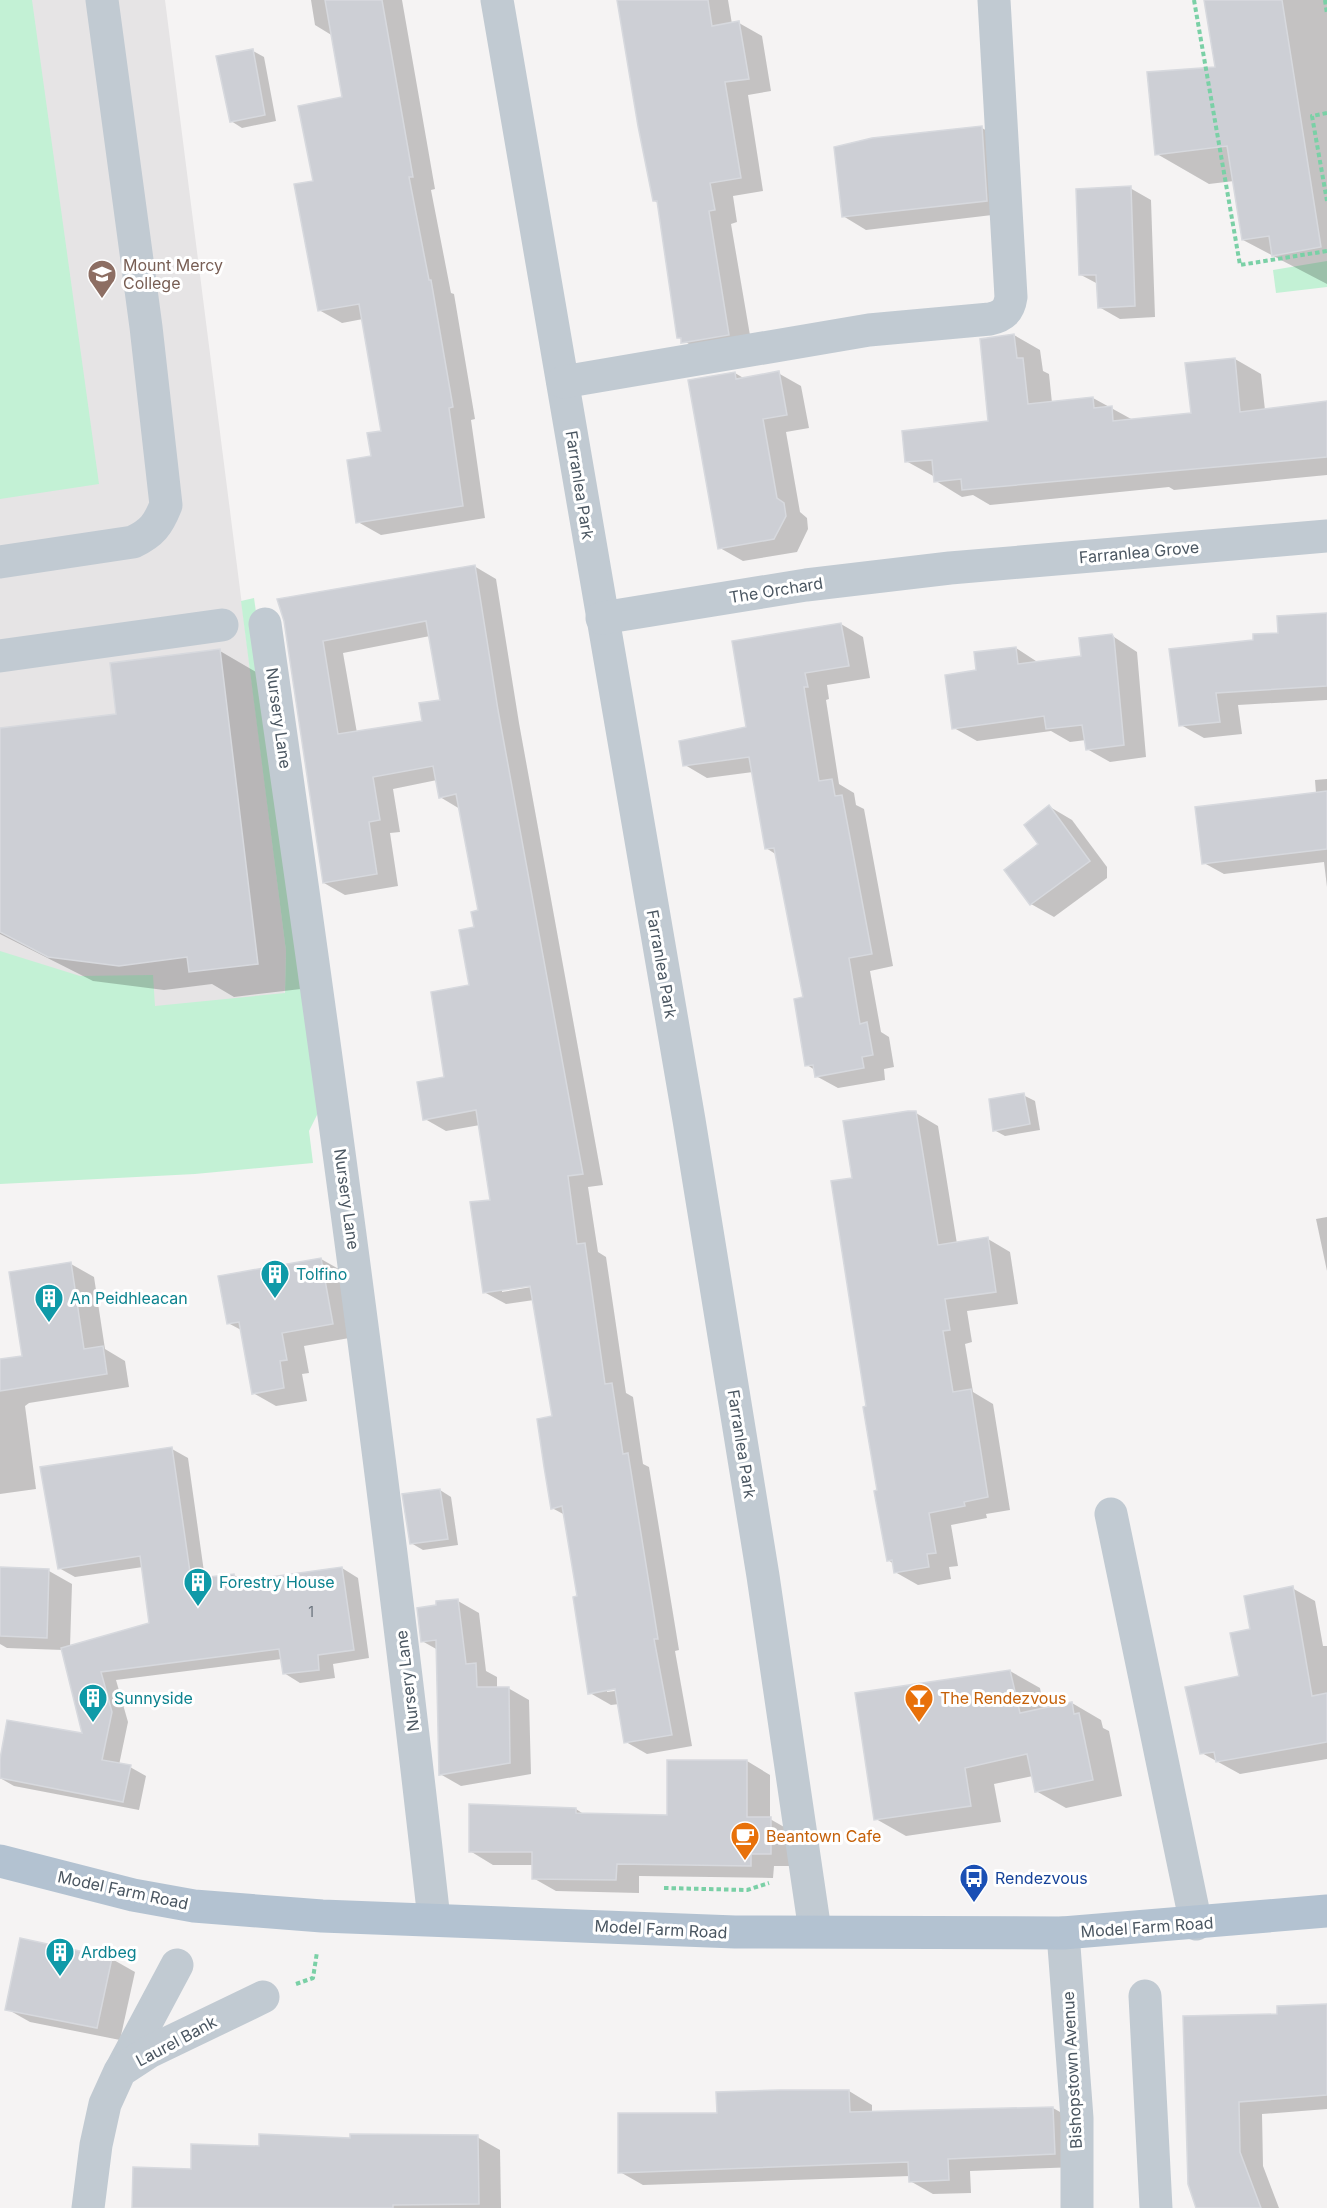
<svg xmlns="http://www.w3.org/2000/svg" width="1327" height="2208" font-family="Inter,sans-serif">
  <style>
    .education { fill: #e6e4e5 }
    .green { fill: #c3f1d5 }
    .shadow { fill: #0003; fill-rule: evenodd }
    .building { fill: #cdcfd5; stroke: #d7d9de; stroke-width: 1.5; fill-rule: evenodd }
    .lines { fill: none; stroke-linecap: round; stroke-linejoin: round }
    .path { stroke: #7ad0a6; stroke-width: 4; stroke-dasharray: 4.5 3; stroke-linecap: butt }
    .minor { stroke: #c1cad2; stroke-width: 33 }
    .major { stroke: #b3c2d1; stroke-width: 33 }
    .labels { text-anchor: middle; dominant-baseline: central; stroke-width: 6; stroke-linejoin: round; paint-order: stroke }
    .number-label { font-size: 14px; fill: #6b747e }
    .education-label { font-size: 16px; fill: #785e54; stroke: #fff; text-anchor: start }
    .street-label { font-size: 16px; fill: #4a5661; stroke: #fff }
    .culture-label { font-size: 16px; fill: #0d838f; stroke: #fff; text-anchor: start }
    .food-label { font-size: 16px; fill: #c56008; stroke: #fff; text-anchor: start }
    .transit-label { font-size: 16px; fill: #164399; stroke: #fff; text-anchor: start }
  </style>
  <rect width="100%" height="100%" fill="#f5f3f3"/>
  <!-- education -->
  <path class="education" d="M 0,0 L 165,0 L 286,951 L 283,1050 L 311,1149 L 87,1161 L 0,1153 Z"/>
  <!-- green -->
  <g class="green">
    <path d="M 0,0 L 32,0 L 99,484 L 0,499 Z"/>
    <path d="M 1327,261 L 1327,287 L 1276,293 L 1273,270 Z"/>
    <path d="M 254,598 L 295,884 L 319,1111 L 309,1131 L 313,1163 L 195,1174 L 0,1184 L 0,951 L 80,976 L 153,975 L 155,1006 L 285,993 L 286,951 L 241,601 Z"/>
  </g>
  <!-- shadow -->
  <g class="shadow">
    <path d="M 311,0 L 402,0 L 435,189 L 431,190 L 451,293 L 454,294 L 475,419 L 471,420 L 485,518 L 381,535 L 358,522 L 372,457 L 382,432 L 363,319 L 342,323 L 319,310 L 314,182 L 344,98 L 333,36 L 315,25 Z"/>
    <path d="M 620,0 L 728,0 L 732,24 L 739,23 L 762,36 L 771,91 L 748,95 L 763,191 L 733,196 L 737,222 L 731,224 L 752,347 L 706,355 L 678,337 L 658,203 L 655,201 Z"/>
    <path d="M 1206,0 L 1327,0 L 1327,284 L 1243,240 L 1234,181 L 1209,184 L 1157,154 L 1216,68 Z"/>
    <path d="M 253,51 L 264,57 L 276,121 L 242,128 L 231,121 Z"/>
    <path d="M 982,128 L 1005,141 L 1009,213 L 866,230 L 843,216 L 873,139 Z"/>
    <path d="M 1130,188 L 1151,200 L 1155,317 L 1120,319 L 1099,307 L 1098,284 L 1081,275 Z"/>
    <path d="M 1014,335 L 1040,350 L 1043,371 L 1049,374 L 1052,403 L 1093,398 L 1133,420 L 1192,414 L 1235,359 L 1261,374 L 1265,410 L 1327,403 L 1327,475 L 1174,490 L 1169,487 L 990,505 L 973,495 L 962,497 L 936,481 L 935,477 L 906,461 L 990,423 Z"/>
    <path d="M 735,373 L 745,379 L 778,373 L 801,386 L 809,428 L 786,432 L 800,512 L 807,518 L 808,529 L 797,552 L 743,561 L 720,548 Z"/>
    <path d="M 474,566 L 496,579 L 519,723 L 603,1185 L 588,1187 L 598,1252 L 606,1257 L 626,1393 L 633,1397 L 643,1464 L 649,1467 L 679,1650 L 675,1651 L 692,1746 L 647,1754 L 626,1742 L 619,1704 L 611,1705 L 590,1693 L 579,1598 L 565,1515 L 552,1508 L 554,1417 L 534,1300 L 506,1304 L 484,1292 L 492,1201 L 480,1125 L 446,1131 L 425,1119 L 446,1078 L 470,987 L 480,911 L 460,809 L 440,797 L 437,780 L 393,789 L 400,832 L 390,833 L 398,886 L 345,895 L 324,883 L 285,621 ZM 430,636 L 441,701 L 424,722 L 357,733 L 343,653 ZM 537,1283 L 537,1286 L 502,1292 L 502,1289 ZM 622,1687 L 623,1690 L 607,1692 L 607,1689 Z"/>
    <path d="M 1327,615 L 1327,700 L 1238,705 L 1242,734 L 1204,738 L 1181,725 L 1255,641 Z"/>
    <path d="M 841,624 L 863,637 L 870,678 L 827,685 L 829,699 L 826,700 L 839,784 L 854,793 L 856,805 L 864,809 L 893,966 L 870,971 L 881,1032 L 889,1037 L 894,1067 L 884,1069 L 885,1080 L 838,1088 L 816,1076 L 815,1070 L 807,1065 L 805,999 L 777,855 L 766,848 L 753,772 L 707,778 L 685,765 L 748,729 Z"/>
    <path d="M 1111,635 L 1137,652 L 1146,757 L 1110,762 L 1087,749 L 1086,740 L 1070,742 L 1051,731 L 977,741 L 954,728 L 978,672 L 1016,648 L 1039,663 L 1083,657 Z"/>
    <path d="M 220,651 L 263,676 L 301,989 L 234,997 L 212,984 L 164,990 L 93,981 L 0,934 L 0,730 L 118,715 Z"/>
    <path d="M 1327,779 L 1327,887 L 1324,862 L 1224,874 L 1204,863 L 1316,793 L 1315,780 Z"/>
    <path d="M 1050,807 L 1072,820 L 1107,867 L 1107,878 L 1054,917 L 1031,904 Z"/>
    <path d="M 1023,1095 L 1035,1101 L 1040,1130 L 1005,1136 L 994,1130 Z"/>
    <path d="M 916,1113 L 938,1126 L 957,1244 L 988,1239 L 1010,1252 L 1018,1304 L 967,1311 L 972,1342 L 965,1344 L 973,1392 L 993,1404 L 1010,1510 L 986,1514 L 987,1518 L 951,1525 L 958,1566 L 949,1567 L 951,1579 L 918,1585 L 895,1572 L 894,1564 L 888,1560 L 868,1407 L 854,1179 Z"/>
    <path d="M 1327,1217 L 1327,1271 L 1316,1219 Z"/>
    <path d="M 321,1259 L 344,1272 L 355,1337 L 304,1346 L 309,1373 L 302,1374 L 307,1401 L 276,1406 L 253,1393 L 243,1331 L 228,1323 Z"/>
    <path d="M 71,1264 L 94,1277 L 105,1349 L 125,1361 L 129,1387 L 29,1403 L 25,1406 L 36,1489 L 0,1494 L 0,1360 L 24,1357 Z"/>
    <path d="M 172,1449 L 188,1458 L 205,1579 L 234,1575 L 246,1582 L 342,1568 L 358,1578 L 369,1658 L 333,1664 L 335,1678 L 300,1683 L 284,1673 L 282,1659 L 116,1680 L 128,1722 L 119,1765 L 130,1767 L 146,1776 L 139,1810 L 14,1786 L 0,1778 L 0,1767 L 84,1735 L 63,1650 L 7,1648 L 0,1644 L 0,1569 L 49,1571 L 72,1584 L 70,1647 L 151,1624 L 143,1567 L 75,1577 L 59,1568 Z"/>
    <path d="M 440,1490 L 451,1497 L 458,1545 L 423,1550 L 411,1543 Z"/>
    <path d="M 1292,1588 L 1315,1601 L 1323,1646 L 1327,1646 L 1327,1759 L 1240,1774 L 1200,1752 L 1241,1677 L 1251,1630 Z"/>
    <path d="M 458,1601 L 479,1613 L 486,1671 L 497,1677 L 497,1688 L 508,1688 L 529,1700 L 531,1774 L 461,1786 L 440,1774 L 438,1650 L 422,1641 Z"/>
    <path d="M 1010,1671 L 1040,1688 L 1044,1709 L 1072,1703 L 1101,1720 L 1103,1728 L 1109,1731 L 1122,1796 L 1066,1808 L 1036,1791 L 1033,1776 L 994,1784 L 1001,1822 L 906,1836 L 876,1819 Z"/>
    <path d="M 747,1761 L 770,1775 L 770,1819 L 793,1832 L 793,1866 L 774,1866 L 773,1878 L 639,1876 L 639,1893 L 556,1891 L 533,1878 L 533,1865 L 493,1865 L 470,1851 L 576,1809 L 585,1815 L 668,1816 Z"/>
    <path d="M 112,1959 L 135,1972 L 120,2040 L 30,2022 L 7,2009 Z"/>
    <path d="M 1327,2005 L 1327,2109 L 1262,2114 L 1263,2166 L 1279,2208 L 1198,2208 L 1189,2184 L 1279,2015 Z"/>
    <path d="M 849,2091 L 872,2105 L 872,2113 L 1053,2108 L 1076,2121 L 1077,2167 L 970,2171 L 971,2193 L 933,2194 L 910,2181 L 910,2176 L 643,2185 L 620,2172 L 718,2114 Z"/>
    <path d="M 477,2137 L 500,2150 L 501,2208 L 134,2208 L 192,2170 L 260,2148 Z"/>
  </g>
  <!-- building -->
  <g class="building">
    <path d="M 325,0 L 382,0 L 413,177 L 409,177 L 429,280 L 431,280 L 453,407 L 449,408 L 463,506 L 356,523 L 347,460 L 371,456 L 367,433 L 381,431 L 359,304 L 318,311 L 294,184 L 313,181 L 298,106 L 342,97 Z"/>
    <path d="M 617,0 L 708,0 L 712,26 L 739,21 L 749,79 L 725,82 L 741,178 L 710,183 L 715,210 L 709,211 L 729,335 L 681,343 L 681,338 L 677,338 L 657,201 L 653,201 L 638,126 Z"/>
    <path d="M 1204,0 L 1282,0 L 1321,247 L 1272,256 L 1269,236 L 1242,240 L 1227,146 L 1155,155 L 1147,72 L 1215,67 Z"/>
    <path d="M 253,49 L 265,115 L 230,122 L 216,56 Z"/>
    <path d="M 982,126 L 987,201 L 842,217 L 834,147 L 872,138 Z"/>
    <path d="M 1131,186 L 1135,306 L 1098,308 L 1096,275 L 1079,275 L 1076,189 Z"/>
    <path d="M 1014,334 L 1017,358 L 1023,358 L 1028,404 L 1093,397 L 1094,408 L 1112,406 L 1113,421 L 1191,413 L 1185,363 L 1235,358 L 1240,412 L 1327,401 L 1327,457 L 962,490 L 961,479 L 934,482 L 932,460 L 905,462 L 902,431 L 988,421 L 980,339 Z"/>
    <path d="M 779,371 L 787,415 L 763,419 L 777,498 L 784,503 L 786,516 L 774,539 L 718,549 L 688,380 L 735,372 L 736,379 Z"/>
    <path d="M 475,565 L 498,710 L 583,1174 L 568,1176 L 577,1244 L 585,1243 L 605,1384 L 612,1383 L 623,1454 L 628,1453 L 658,1639 L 654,1639 L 672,1735 L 624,1743 L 615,1689 L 588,1694 L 573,1597 L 577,1596 L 562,1506 L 551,1509 L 544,1467 L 537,1419 L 552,1416 L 530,1286 L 483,1293 L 470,1202 L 490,1200 L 476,1110 L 423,1120 L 417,1082 L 444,1077 L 431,992 L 469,985 L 459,930 L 474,927 L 471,912 L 478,910 L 456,794 L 439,798 L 433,766 L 373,777 L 380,820 L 369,822 L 377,874 L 323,883 L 284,621 L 277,599 ZM 426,621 L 440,700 L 419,703 L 422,721 L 338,734 L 323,641 Z"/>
    <path d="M 1327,613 L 1327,686 L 1216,693 L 1220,722 L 1179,726 L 1169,649 L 1253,640 L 1253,634 L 1278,633 L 1277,616 Z"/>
    <path d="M 841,623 L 849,666 L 805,673 L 808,687 L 804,687 L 819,781 L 832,779 L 835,796 L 842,795 L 872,954 L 849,958 L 860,1024 L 867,1022 L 873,1055 L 862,1057 L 864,1068 L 815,1077 L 813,1065 L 805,1066 L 794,999 L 803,997 L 774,848 L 765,849 L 749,757 L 683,766 L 679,741 L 746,727 L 732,641 Z"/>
    <path d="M 1112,634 L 1114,638 L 1124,745 L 1086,750 L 1082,725 L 1046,729 L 1044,716 L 952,729 L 945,675 L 976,670 L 974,652 L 1016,647 L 1018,664 L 1081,656 L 1079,638 Z"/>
    <path d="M 220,649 L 258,964 L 189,972 L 187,957 L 119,966 L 48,957 L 0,932 L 0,728 L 116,714 L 110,663 Z"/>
    <path d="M 1327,791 L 1327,849 L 1202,864 L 1195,807 Z"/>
    <path d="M 1049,805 L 1090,861 L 1030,905 L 1004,870 L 1038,844 L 1024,825 Z"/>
    <path d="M 1024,1093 L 1030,1124 L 993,1131 L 989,1099 Z"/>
    <path d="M 908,1111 L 916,1111 L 938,1245 L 988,1237 L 996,1292 L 945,1299 L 950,1330 L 943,1331 L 953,1392 L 971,1389 L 988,1497 L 964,1502 L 965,1506 L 929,1513 L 936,1553 L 927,1554 L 929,1567 L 894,1573 L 892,1560 L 887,1561 L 874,1491 L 877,1490 L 863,1407 L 866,1406 L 831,1181 L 852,1178 L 843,1121 Z"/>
    <path d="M 321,1258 L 333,1324 L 282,1333 L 287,1360 L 280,1361 L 284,1388 L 252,1394 L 239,1322 L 227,1324 L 218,1276 Z"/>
    <path d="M 71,1262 L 84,1349 L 103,1346 L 107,1374 L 0,1391 L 0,1359 L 22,1356 L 9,1272 Z"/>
    <path d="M 172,1447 L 191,1579 L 234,1574 L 235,1582 L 342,1567 L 354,1650 L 318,1655 L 319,1670 L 283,1674 L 279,1649 L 101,1672 L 112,1712 L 102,1760 L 131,1765 L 123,1802 L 0,1778 L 0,1759 L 7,1720 L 82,1733 L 61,1648 L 149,1623 L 140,1556 L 58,1569 L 40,1467 Z"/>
    <path d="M 440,1489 L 448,1539 L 410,1544 L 402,1494 Z"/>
    <path d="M 0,1567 L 49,1569 L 47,1638 L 0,1636 Z"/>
    <path d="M 1293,1586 L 1312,1696 L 1327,1693 L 1327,1742 L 1216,1762 L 1214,1752 L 1200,1754 L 1185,1687 L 1239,1676 L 1230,1633 L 1250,1629 L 1244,1596 Z"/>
    <path d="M 458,1599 L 466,1664 L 476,1663 L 477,1687 L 509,1687 L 510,1763 L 439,1775 L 436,1640 L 421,1642 L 417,1608 L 436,1605 L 436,1601 Z"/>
    <path d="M 1010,1670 L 1020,1713 L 1072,1702 L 1074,1714 L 1079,1713 L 1093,1780 L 1035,1792 L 1027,1754 L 965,1768 L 971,1806 L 874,1820 L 855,1693 Z"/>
    <path d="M 667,1760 L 747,1760 L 747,1817 L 771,1817 L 771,1854 L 751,1854 L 751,1866 L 617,1864 L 616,1880 L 532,1879 L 532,1852 L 469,1852 L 469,1804 L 576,1808 L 576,1813 L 667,1815 Z"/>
    <path d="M 20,1938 L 112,1958 L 97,2028 L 5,2010 Z"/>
    <path d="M 1327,2004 L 1327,2095 L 1239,2102 L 1240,2152 L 1261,2208 L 1196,2208 L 1188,2184 L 1183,2016 L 1277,2014 L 1277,2006 Z"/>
    <path d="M 780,2090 L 849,2090 L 850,2112 L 1053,2107 L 1055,2154 L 948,2159 L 949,2180 L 909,2182 L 908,2162 L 618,2173 L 618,2113 L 717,2113 L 716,2092 Z"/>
    <path d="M 259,2134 L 350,2138 L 350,2134 L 478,2135 L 479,2204 L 393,2205 L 393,2208 L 132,2208 L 133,2167 L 191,2169 L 191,2144 L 259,2146 Z"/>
  </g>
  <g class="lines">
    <!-- path -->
    <g class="path">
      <path d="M 1194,0 L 1240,265 L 1327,251"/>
      <path d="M 1325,0 L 1327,14"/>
      <path d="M 1327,113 L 1312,116 L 1327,201"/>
      <path d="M 664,1888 L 747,1890 L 769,1883"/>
      <path d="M 296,1984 L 313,1978 L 317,1952"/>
    </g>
    <!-- minor -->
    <g class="minor">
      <path d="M 497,0 L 689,1120 L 763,1576 L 815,1931"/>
      <path d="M 563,382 L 869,330 L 990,319 C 1003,316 1009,311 1011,297 L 994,0"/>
      <path d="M 0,562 L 133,542 C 152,533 158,525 166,505 L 146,327 L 102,0"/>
      <path d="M 602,618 L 806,585 L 950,568 L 1327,536"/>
      <path d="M 265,624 C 327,1055 386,1486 434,1919"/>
      <path d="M 0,656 L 222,625"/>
      <path d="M 1111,1514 L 1196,1924"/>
      <path d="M 1063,1933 L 1077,2118 L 1077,2208"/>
      <path d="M 1145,1996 L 1156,2208"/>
      <path d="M 121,2070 L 177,1965"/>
      <path d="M 88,2208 L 96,2145 L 105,2104 L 120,2071 L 149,2052 L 263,1997"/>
    </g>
    <!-- major -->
    <path class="major" d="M 0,1861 L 133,1895 L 194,1906 L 322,1916 L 735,1932 L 1063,1933 L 1327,1911"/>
  </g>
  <!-- icons -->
  <defs>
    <g id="school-pin" transform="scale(1.5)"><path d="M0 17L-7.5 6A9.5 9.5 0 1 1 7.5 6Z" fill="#8d6e63" stroke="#fff"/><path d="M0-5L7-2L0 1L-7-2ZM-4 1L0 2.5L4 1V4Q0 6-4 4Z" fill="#fff"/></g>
    <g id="building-pin" transform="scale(1.5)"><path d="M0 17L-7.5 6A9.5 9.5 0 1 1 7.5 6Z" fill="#0f9aa8" stroke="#fff"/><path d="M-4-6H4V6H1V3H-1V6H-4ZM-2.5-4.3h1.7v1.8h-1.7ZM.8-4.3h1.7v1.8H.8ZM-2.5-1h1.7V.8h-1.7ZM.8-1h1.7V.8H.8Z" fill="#fff"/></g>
    <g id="bar-pin" transform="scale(1.5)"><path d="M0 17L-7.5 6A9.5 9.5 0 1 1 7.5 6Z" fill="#e8710a" stroke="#fff"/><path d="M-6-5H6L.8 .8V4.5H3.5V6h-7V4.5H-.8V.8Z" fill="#fff"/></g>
    <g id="cafe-pin" transform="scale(1.5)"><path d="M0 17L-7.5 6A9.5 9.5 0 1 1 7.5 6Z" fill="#e8710a" stroke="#fff"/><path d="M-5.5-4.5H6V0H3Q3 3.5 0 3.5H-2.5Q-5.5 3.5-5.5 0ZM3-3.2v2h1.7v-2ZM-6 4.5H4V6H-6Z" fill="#fff"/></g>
    <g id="bus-pin" transform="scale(1.5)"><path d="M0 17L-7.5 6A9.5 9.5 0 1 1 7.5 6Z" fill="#1a4fb4" stroke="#fff"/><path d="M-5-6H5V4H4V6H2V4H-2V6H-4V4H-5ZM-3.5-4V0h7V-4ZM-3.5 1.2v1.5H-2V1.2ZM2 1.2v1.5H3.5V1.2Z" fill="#fff"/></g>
  </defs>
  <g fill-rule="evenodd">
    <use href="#school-pin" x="102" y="274"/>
    <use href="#building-pin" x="275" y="1274"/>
    <use href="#building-pin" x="49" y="1298"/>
    <use href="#building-pin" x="198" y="1582"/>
    <use href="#building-pin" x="93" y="1698"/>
    <use href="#bar-pin" x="919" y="1698"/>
    <use href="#cafe-pin" x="745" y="1836"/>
    <use href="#bus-pin" x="974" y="1878"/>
    <use href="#building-pin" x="60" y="1952"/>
  </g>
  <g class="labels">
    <!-- number labels -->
    <g class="number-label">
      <text x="311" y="1611">1</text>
    </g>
    <!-- education labels -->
    <g class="education-label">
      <text x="123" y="265">Mount Mercy<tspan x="123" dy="18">College</tspan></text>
    </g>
    <!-- street labels -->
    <g class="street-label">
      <text transform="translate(580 485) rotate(81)">Farranlea Park</text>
      <text transform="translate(1139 552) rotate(-5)">Farranlea Grove</text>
      <text transform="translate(776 590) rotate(-9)">The Orchard</text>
      <text transform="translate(279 718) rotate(82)">Nursery Lane</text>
      <text transform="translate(662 964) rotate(80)">Farranlea Park</text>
      <text transform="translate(347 1199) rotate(82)">Nursery Lane</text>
      <text transform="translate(742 1444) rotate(81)">Farranlea Park</text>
      <text transform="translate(407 1681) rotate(-97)">Nursery Lane</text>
      <text transform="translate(123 1890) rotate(12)">Model Farm Road</text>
      <text transform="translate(1147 1927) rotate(-4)">Model Farm Road</text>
      <text transform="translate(661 1929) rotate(3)">Model Farm Road</text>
      <text transform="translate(176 2041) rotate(-28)">Laurel Bank</text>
      <text transform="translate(1072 2070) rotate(-93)">Bishopstown Avenue</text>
    </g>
    <!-- culture labels -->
    <g class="culture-label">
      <text x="296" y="1274">Tolfino</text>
      <text x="70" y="1298">An Peidhleacan</text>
      <text x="219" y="1582">Forestry House</text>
      <text x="114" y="1698">Sunnyside</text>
      <text x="81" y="1952">Ardbeg</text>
    </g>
    <!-- food labels -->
    <g class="food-label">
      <text x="940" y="1698">The Rendezvous</text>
      <text x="766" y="1836">Beantown Cafe</text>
    </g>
    <!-- transit labels -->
    <g class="transit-label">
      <text x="995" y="1878">Rendezvous</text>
    </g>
  </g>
</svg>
